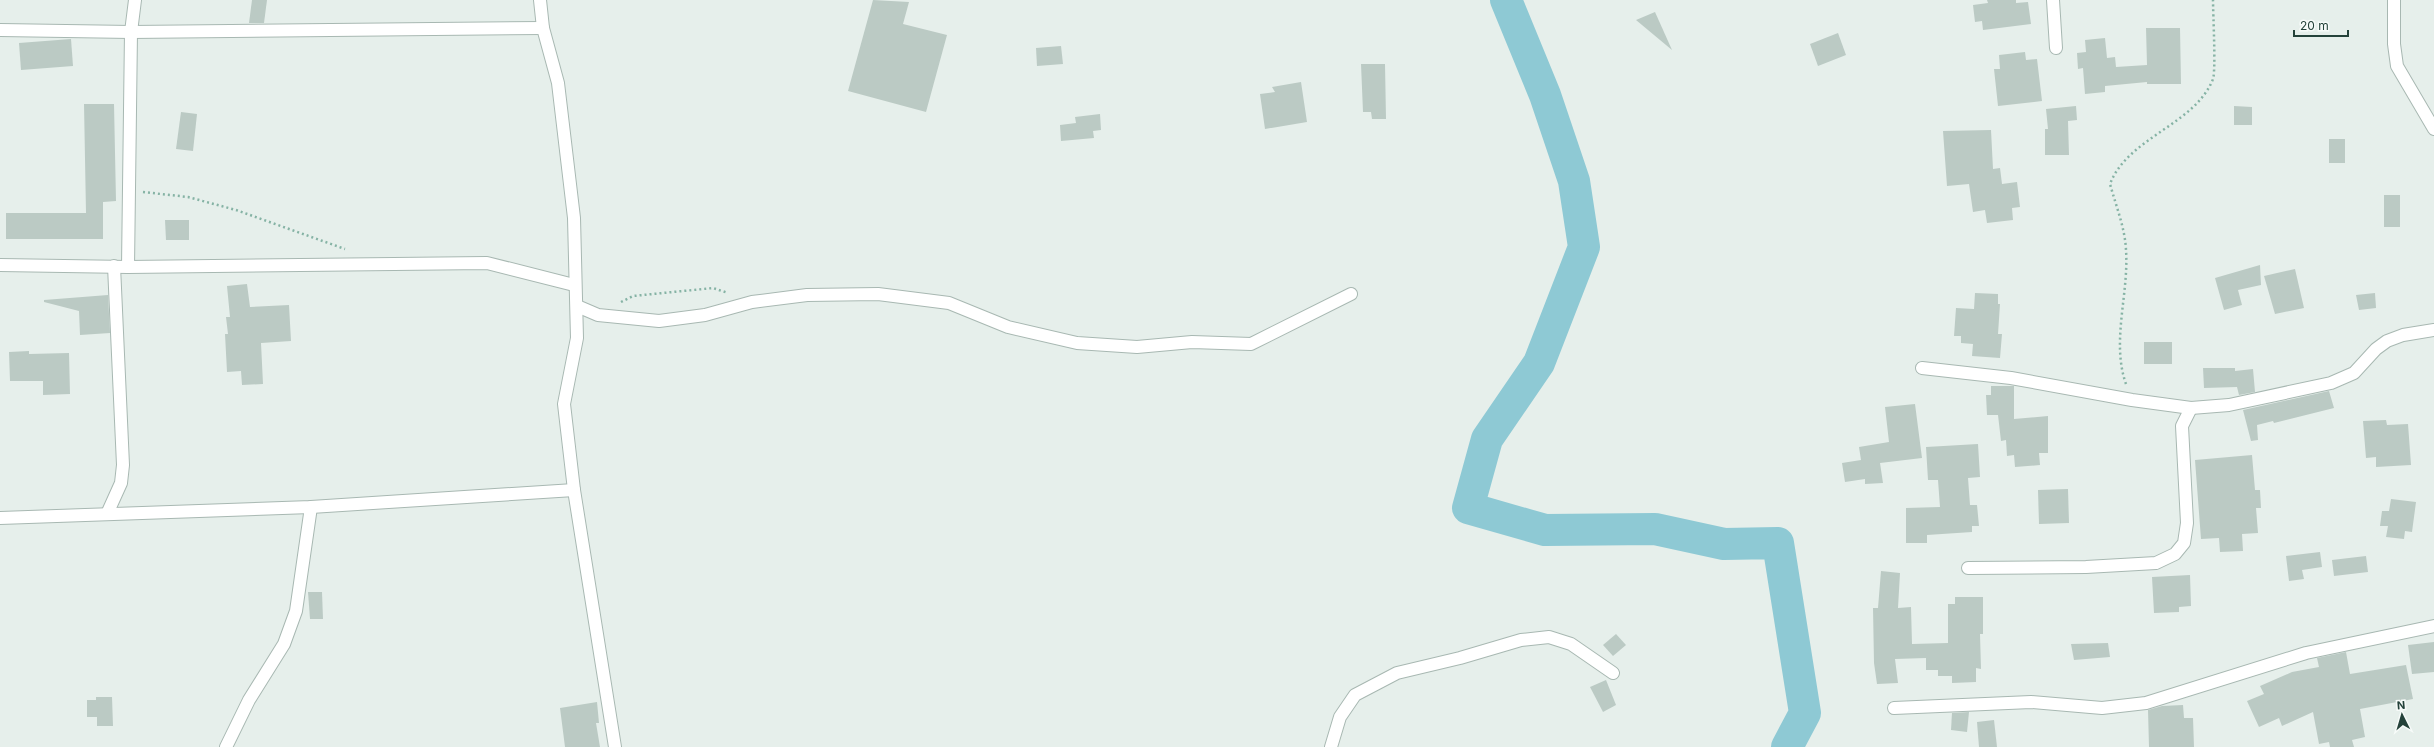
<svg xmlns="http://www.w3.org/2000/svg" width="2434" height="747" font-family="Inter,sans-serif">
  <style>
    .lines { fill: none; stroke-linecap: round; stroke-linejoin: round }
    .river { stroke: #8ec9d4; stroke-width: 32 }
    .building { fill: #bbcac4 }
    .minor-casing { stroke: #a8b8b2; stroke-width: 14 }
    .path { stroke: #86b3a5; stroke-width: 2.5; stroke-dasharray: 2 3; stroke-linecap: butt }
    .minor { stroke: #fff; stroke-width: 12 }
  </style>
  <rect width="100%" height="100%" fill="#e6efeb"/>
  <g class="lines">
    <!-- river -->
    <path class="river" d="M 1506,0 L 1545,95 L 1574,181 L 1584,247 L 1539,363 L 1487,439 L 1468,508 L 1545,530 L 1655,529 L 1724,544 L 1778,543 L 1805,713 L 1787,747"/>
  </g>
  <!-- building -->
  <g class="building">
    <path d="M 252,0 L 267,0 L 264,23 L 249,23 Z"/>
    <path d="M 873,0 L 909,2 L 903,24 L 947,35 L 926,112 L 848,91 Z"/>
    <path d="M 1987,0 L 2016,0 L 2016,3 L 2028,2 L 2031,24 L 1983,30 L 1982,21 L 1975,22 L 1973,5 L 1988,3 Z"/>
    <path d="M 1655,12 L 1672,50 L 1636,20 Z"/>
    <path d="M 2146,28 L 2180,28 L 2181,84 L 2147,84 L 2147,82 L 2105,86 L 2105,92 L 2085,94 L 2083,68 L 2078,69 L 2077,53 L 2086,52 L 2085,40 L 2105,38 L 2107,58 L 2115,57 L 2116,67 L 2147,65 Z"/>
    <path d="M 1838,33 L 1846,55 L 1818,66 L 1810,44 Z"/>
    <path d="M 71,39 L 73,66 L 21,70 L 19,43 Z"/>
    <path d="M 1061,46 L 1063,64 L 1037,66 L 1036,48 Z"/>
    <path d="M 2025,52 L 2026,60 L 2037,59 L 2042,101 L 1998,106 L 1994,69 L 2000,69 L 1999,55 Z"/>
    <path d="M 1361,64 L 1385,64 L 1386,119 L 1372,119 L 1371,112 L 1363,112 Z"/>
    <path d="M 1301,82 L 1307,122 L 1265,129 L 1260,94 L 1275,92 L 1272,87 Z"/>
    <path d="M 84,104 L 114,104 L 116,201 L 103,202 L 103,239 L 6,239 L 6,213 L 86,213 Z"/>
    <path d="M 2076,106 L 2077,120 L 2068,121 L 2069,155 L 2045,155 L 2045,129 L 2048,129 L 2046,109 Z"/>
    <path d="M 2234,106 L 2252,107 L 2252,125 L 2234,125 Z"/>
    <path d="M 181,112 L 197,114 L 193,151 L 176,149 Z"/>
    <path d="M 1100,114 L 1101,130 L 1093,131 L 1094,138 L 1061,141 L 1060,125 L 1076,123 L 1075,117 Z"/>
    <path d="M 1991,130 L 1993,169 L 2000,168 L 2002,184 L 2017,182 L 2020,207 L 2012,208 L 2013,220 L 1987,223 L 1985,210 L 1973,212 L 1969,184 L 1947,186 L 1943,131 Z"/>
    <rect x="2329" y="139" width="16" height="24"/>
    <rect x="2384" y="195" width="16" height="32"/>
    <path d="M 165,220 L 189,220 L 189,240 L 166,240 Z"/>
    <path d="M 2260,265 L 2261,285 L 2238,290 L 2242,305 L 2224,310 L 2215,278 Z"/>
    <path d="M 2295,269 L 2304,308 L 2275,314 L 2264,276 Z"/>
    <path d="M 247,284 L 250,307 L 289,305 L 291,341 L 261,343 L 263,384 L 242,385 L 241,371 L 227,372 L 225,334 L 228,334 L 226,317 L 230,317 L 227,286 Z"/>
    <path d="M 1975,293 L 1998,294 L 1998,304 L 2000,304 L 1998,334 L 2002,334 L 2000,358 L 1972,356 L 1973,344 L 1961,343 L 1961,336 L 1954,336 L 1956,308 L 1974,309 Z"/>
    <path d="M 2375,293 L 2376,308 L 2359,310 L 2356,295 Z"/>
    <path d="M 108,295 L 110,333 L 80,335 L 79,311 L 44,302 L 44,300 Z"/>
    <rect x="2144" y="342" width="28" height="22"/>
    <path d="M 29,351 L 29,354 L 69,353 L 70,394 L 43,395 L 43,381 L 10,381 L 9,352 Z"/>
    <path d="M 2203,368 L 2235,368 L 2235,371 L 2253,369 L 2255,392 L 2239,395 L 2237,387 L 2204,388 Z"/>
    <path d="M 1991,386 L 2014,386 L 2014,419 L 2048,416 L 2048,453 L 2039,453 L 2040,465 L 2015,467 L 2014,455 L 2007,456 L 2006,440 L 2001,441 L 1998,415 L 1987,415 L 1986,395 L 1991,395 Z"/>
    <path d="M 2329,391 L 2334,408 L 2274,423 L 2273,421 L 2257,425 L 2258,440 L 2251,441 L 2243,410 Z"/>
    <path d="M 1915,404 L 1922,458 L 1880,463 L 1883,483 L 1865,484 L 1865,479 L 1845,482 L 1842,463 L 1861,460 L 1859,447 L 1889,442 L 1885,407 Z"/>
    <path d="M 2386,420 L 2387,425 L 2408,424 L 2411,465 L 2376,467 L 2376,457 L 2366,458 L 2363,421 Z"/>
    <path d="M 1978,444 L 1980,477 L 1968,478 L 1970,505 L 1977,505 L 1979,526 L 1972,526 L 1972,532 L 1927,535 L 1927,543 L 1906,543 L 1906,508 L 1940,507 L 1938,480 L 1928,480 L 1926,447 Z"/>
    <path d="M 2252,455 L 2255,490 L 2260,490 L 2261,508 L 2256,508 L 2258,533 L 2242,534 L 2243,551 L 2220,552 L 2219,538 L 2201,539 L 2195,460 Z"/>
    <path d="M 2068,489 L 2069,523 L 2039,524 L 2038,490 Z"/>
    <path d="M 2391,499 L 2416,502 L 2412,532 L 2405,531 L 2404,539 L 2386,537 L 2388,526 L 2380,526 L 2382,511 L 2389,511 Z"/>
    <path d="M 2320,552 L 2322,567 L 2302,570 L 2304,579 L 2289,581 L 2286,556 Z"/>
    <path d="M 2366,556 L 2368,572 L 2334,576 L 2332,560 Z"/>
    <path d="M 1881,571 L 1900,573 L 1898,608 L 1911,607 L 1912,644 L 1948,643 L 1948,604 L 1955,604 L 1955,597 L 1983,597 L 1983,634 L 1980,634 L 1981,669 L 1976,668 L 1976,682 L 1952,683 L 1952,676 L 1938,676 L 1938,670 L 1926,670 L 1926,658 L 1895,659 L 1898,683 L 1877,684 L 1874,663 L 1873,608 L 1878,608 Z"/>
    <path d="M 2190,575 L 2191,606 L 2179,607 L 2179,612 L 2154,613 L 2152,577 Z"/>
    <path d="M 308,592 L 322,592 L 323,619 L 310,619 Z"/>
    <path d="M 1616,634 L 1626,645 L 1613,656 L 1603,645 Z"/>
    <path d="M 2434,642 L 2434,672 L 2412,674 L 2408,645 Z"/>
    <path d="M 2108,643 L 2110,657 L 2074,660 L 2071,644 Z"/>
    <path d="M 2346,652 L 2350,674 L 2406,665 L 2413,699 L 2360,709 L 2365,737 L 2352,740 L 2354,747 L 2330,747 L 2329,742 L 2319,744 L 2313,712 L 2282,726 L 2279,718 L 2259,727 L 2247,701 L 2264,694 L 2260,686 L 2292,672 L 2319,667 L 2317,658 Z"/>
    <path d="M 1606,680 L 1616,705 L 1603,712 L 1590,687 Z"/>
    <path d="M 96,697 L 112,697 L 113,726 L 97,726 L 97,717 L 87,717 L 87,700 L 96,700 Z"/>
    <path d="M 597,702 L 599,723 L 596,723 L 600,747 L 565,747 L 560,708 Z"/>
    <path d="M 2183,705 L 2184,718 L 2193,718 L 2194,747 L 2149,747 L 2148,710 L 2162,706 Z"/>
    <path d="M 1969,712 L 1967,732 L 1951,730 L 1952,713 Z"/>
    <path d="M 1994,720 L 1997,747 L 1979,747 L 1977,722 Z"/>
  </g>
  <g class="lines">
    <!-- minor casing -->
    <g class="minor-casing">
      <g id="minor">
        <path d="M 540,0 L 543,28 L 558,83 L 574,218 L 577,338 L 564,404 L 574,490 L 615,747"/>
        <path d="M 2053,0 L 2056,48"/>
        <path d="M 2394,0 L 2394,44 L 2397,66 L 2434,129"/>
        <path d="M 0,30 L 131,32 L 543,28"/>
        <path d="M 0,265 L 128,267 L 487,263 L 574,285"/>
        <path d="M 128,267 L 131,32 L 135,0"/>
        <path d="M 577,306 L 598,315 L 659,321 L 705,315 L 752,302 L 807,295 L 878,294 L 949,303 L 1008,327 L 1077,343 L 1137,347 L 1192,342 L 1251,344 L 1351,294"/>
        <path d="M 1922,368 L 2011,378 L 2132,400 L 2191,408 L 2229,405 L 2331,383 L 2354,373 L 2376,349 L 2387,341 L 2403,335 L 2434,330"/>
        <path d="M 107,514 L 121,483 L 123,465 L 114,266"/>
        <path d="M 0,518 L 311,507 L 574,490"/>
        <path d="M 1968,568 L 2086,567 L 2156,563 L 2175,554 L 2184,543 L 2187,523 L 2182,426 L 2191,408"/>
        <path d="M 1894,708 L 2031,702 L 2102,708 L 2146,703 L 2306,653 L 2434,626"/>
        <path d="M 226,747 L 249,700 L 284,644 L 296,611 L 311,507"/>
        <path d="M 1331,747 L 1340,717 L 1355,695 L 1397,673 L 1460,658 L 1521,640 L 1549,637 L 1571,644 L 1613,673"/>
      </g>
    </g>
    <!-- path -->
    <g class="path">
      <path d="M 143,192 L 188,197 L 236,210 L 345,249"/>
      <path d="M 621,302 L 633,296 L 713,288 L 728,293"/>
      <path d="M 2126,384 C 2111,342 2129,294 2126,250 C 2125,228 2116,206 2110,184 C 2128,137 2195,125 2213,79 C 2216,70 2213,14 2213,0"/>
    </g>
    <!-- minor -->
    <use href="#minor" class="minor"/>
  </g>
  <!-- north arrow -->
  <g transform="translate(2402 715) rotate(355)" stroke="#f7fbf9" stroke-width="3" paint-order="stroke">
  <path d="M0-3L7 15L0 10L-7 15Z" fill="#24423a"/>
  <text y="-6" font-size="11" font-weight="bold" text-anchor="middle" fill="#24423a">N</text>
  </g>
  <!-- scale -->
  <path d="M2294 30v6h54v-6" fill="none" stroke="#24423a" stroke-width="2"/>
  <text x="2300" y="30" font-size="12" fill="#24423a" stroke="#f7fbf9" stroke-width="3" paint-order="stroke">20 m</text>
</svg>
